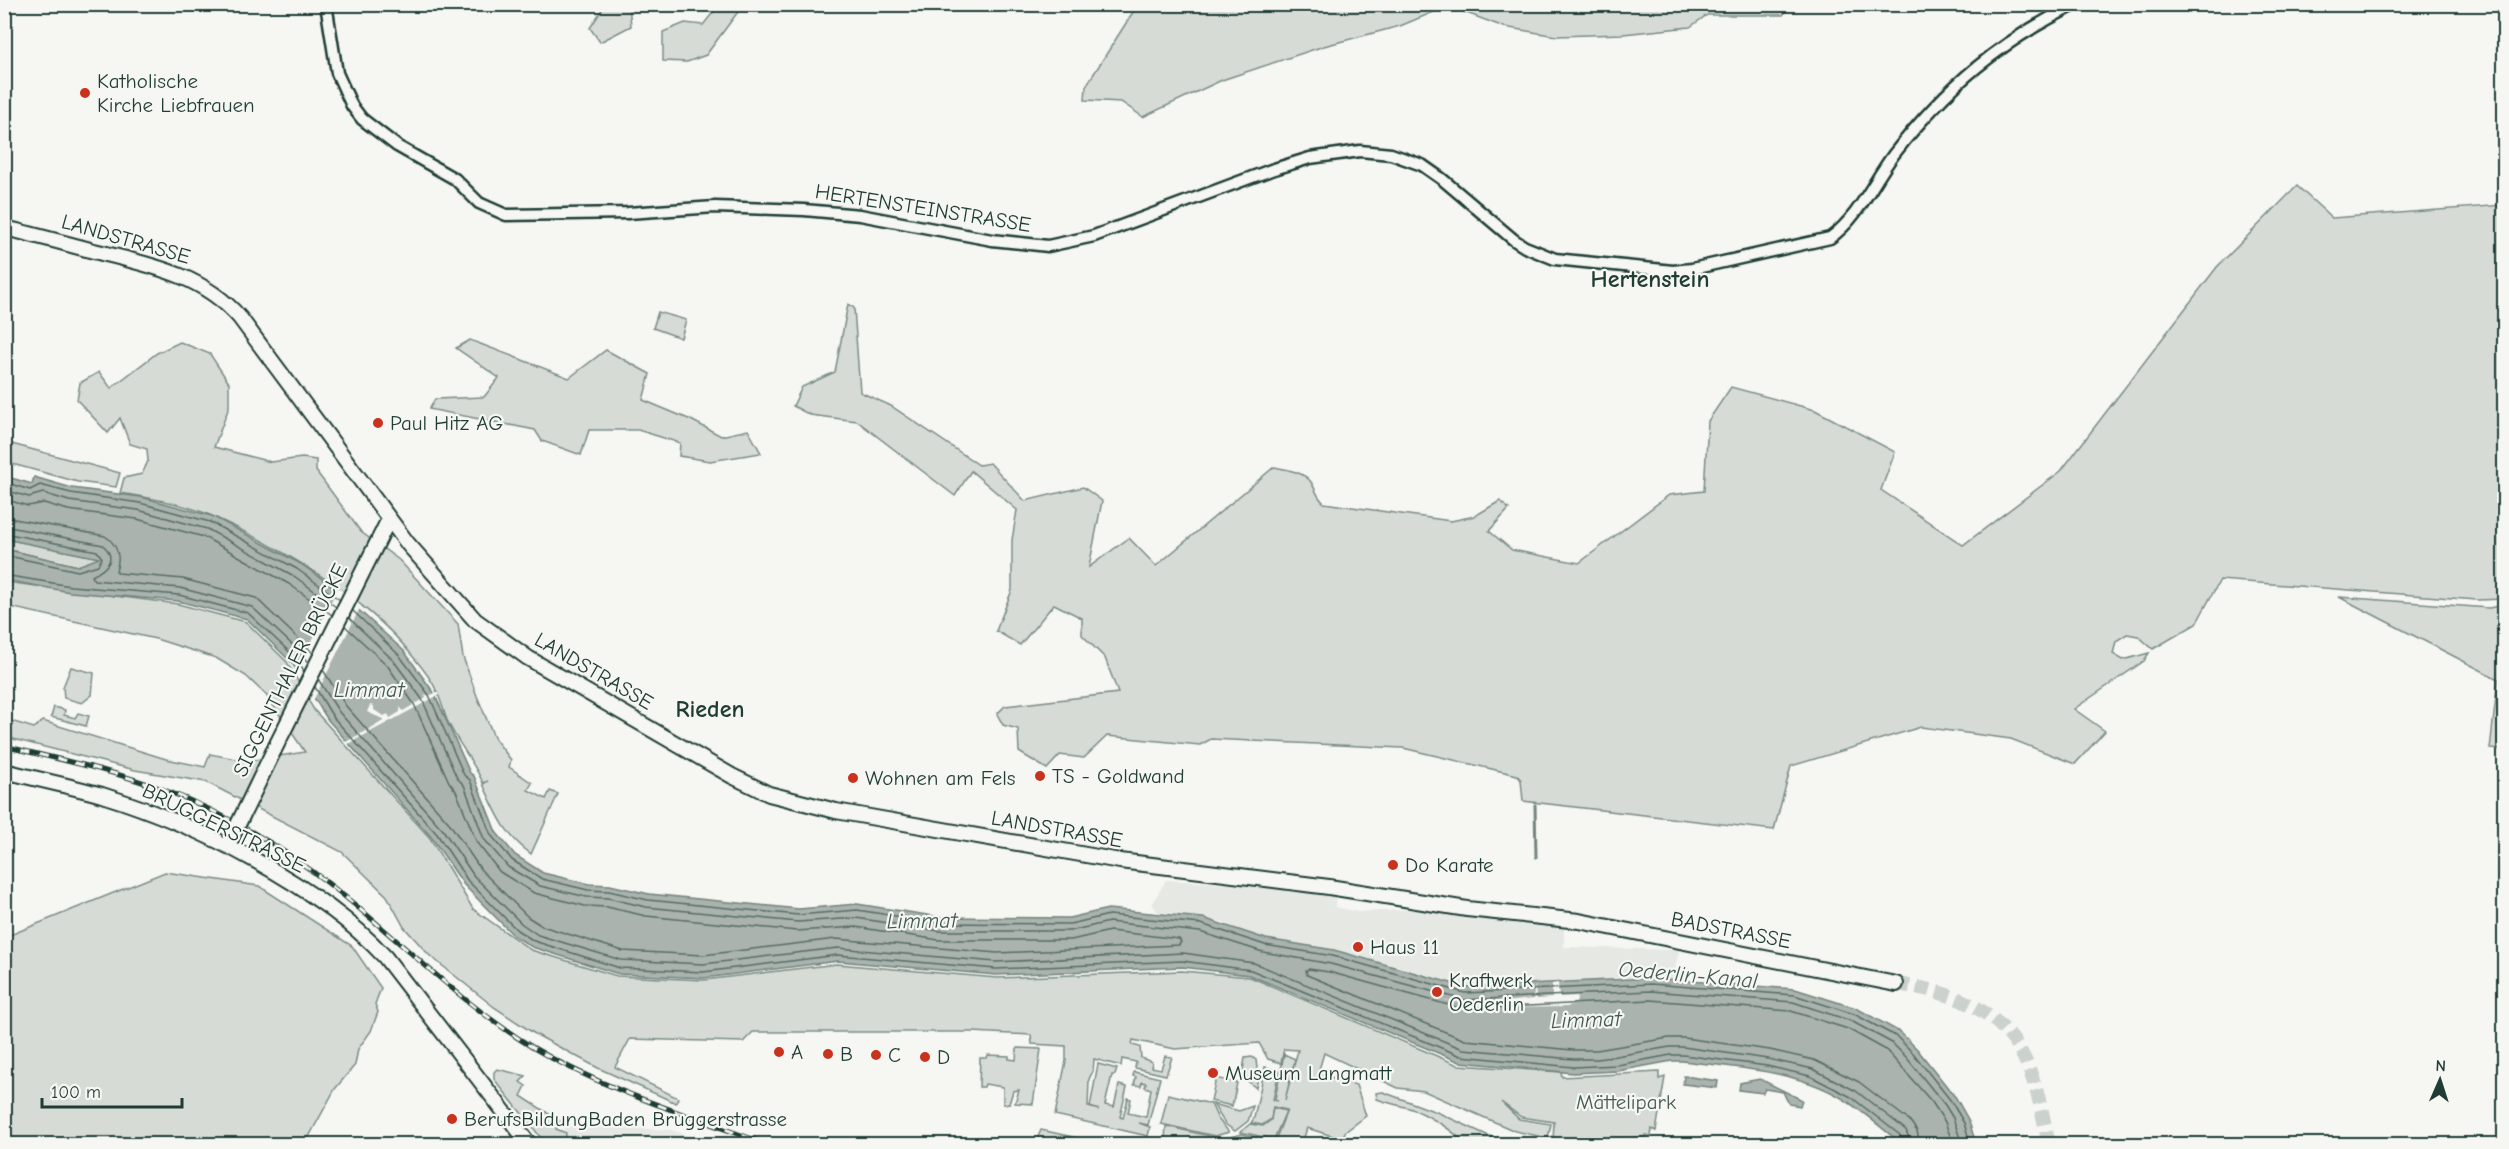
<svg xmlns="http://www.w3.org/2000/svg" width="2509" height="1149" font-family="'Comic Neue',sans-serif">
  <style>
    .built { fill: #e6e8e4 }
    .green { fill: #d6dbd6; stroke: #7a8c85; stroke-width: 1.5 }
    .water { fill: #aab3ae; stroke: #72847d; stroke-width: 1.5 }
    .pier { fill: #f6f6f2 }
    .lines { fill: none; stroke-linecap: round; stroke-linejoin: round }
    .shore { stroke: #576c65; stroke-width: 1.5 }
    .stream { stroke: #72847d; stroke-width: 3 }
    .major-tunnel { stroke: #cbd1cc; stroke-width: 14; stroke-dasharray: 14 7; stroke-linecap: butt }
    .minor-casing { stroke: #1f3d34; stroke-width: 15 }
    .major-casing { stroke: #1f3d34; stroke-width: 18 }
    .minor { stroke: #f6f6f2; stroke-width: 10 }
    .major { stroke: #f6f6f2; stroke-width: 14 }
    .rail-casing { stroke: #1f3d34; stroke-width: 5 }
    .rail { stroke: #f6f6f2; stroke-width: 3; stroke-dasharray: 9; stroke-linecap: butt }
    .major-bridge-casing { stroke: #1f3d34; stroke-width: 18; stroke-linecap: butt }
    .major-bridge { stroke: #f6f6f2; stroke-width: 14 }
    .poi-dot { fill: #c8321e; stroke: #f6f6f2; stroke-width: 2 }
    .labels { text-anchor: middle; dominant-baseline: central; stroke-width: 4.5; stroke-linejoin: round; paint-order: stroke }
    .poi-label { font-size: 21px; fill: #1f3d34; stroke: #f6f6f2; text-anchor: start }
    .street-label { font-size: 21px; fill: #1f3d34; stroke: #f6f6f2 }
    .park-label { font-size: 21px; fill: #445d54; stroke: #f6f6f2 }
    .water-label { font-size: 22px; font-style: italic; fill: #425a52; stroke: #f6f6f2 }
    .quarter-label { font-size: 24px; font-weight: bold; fill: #1f3d34; stroke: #f6f6f2 }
  </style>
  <rect width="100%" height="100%" fill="#f6f6f2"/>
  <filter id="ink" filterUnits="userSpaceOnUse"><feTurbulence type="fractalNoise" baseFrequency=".0167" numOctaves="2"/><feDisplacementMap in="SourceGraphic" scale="12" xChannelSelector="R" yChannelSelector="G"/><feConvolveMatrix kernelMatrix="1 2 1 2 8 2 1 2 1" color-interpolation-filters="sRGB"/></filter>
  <g filter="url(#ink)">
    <!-- built -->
    <g class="built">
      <path d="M 1166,880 L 1336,891 L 1335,907 L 1358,912 L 1422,909 L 1512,918 L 1564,927 L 1564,947 L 1679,950 L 1673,980 L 1616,978 L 1487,1013 L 1265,941 L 1222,922 L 1161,916 L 1152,904 Z"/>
      <path d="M 563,1126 L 671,1130 L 712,1144 L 568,1144 Z"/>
    </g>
    <!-- green -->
    <g class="green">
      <path d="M 605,5 L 629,5 L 631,26 L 600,42 L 590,28 Z"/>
      <path d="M 719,5 L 743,5 L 706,55 L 687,62 L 663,61 L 663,32 L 685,23 L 703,25 Z"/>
      <path d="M 1128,5 L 1791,5 L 1783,15 L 1707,15 L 1690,27 L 1623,34 L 1556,36 L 1504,27 L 1448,6 L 1400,26 L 1324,46 L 1222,80 L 1143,117 L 1121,102 L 1085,100 L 1086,86 L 1135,9 Z"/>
      <path d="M 2297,186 L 2332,218 L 2504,205 L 2504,599 L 2477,600 L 2220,580 L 2196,624 L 2153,649 L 2138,636 L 2127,634 L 2116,641 L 2113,654 L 2123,660 L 2149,653 L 2144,661 L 2074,709 L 2105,731 L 2075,764 L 2011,739 L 1921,727 L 1791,766 L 1774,830 L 1523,801 L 1521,780 L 1517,775 L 1403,748 L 1211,739 L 1200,745 L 1107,736 L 1084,758 L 1060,755 L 1047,769 L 1019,752 L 1018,729 L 1003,725 L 997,714 L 1005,706 L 1118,693 L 1105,658 L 1082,635 L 1082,618 L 1054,604 L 1020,645 L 996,631 L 1012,590 L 1012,540 L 1017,510 L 971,471 L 955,496 L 857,421 L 810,415 L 793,406 L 802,387 L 835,372 L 848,304 L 854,308 L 860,392 L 891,406 L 979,465 L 990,463 L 1025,501 L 1083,487 L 1102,501 L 1089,567 L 1129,538 L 1156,566 L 1274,467 C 1285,469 1304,472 1311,482 C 1316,490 1317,497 1324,503 L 1451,521 L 1475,516 L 1500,501 L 1509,509 L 1489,531 L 1512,550 L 1579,563 L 1669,495 L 1704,491 L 1708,421 L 1731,387 L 1815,410 L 1895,452 L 1881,490 L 1963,545 L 2061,471 L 2217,267 Z"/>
      <path d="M 658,312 L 686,320 L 681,338 L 653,328 Z"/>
      <path d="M 470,340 L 569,378 L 606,350 L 650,374 L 643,400 L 691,420 L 721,436 L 748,430 L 761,453 L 710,461 L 679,456 L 680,443 L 638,430 L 589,430 L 581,455 L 542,441 L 535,430 L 429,409 L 435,399 L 484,397 L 499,378 L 456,348 Z"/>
      <path d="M 180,342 L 210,354 L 229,383 L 229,407 L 214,447 L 271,462 L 302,458 L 316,460 L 316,471 L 361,532 L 399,560 L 458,624 L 463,657 L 477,696 L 495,739 L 511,760 L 509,767 L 532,783 L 528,790 L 546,799 L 550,791 L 558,794 L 531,854 C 504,834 497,814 483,784 L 488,781 L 483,783 C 474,762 457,742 447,720 C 443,710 441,699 436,690 C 431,677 419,664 410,653 C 367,598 276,545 212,516 C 188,505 146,497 120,493 L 124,478 L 142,474 L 148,461 L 147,449 L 130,444 L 120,418 L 108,433 L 77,400 L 80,383 L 99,372 L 111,388 L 157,353 Z"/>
      <path d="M 8,443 L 120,473 L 116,487 L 78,482 L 5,462 Z"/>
      <path d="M 5,539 L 101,558 L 78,566 L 5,549 Z"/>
      <path d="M 5,582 L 178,604 L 246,622 L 287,662 L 314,710 L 430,838 L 473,909 L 531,950 L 617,976 L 704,980 L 837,964 L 997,978 L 1182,971 L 1250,977 L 1458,1065 L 1561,1072 L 1562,1077 L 1659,1072 L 1659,1079 L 1665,1077 L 1656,1131 L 1652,1129 L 1651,1136 L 1645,1135 L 1646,1137 L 1553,1141 L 1554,1122 L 1521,1117 L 1501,1102 L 1519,1119 L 1551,1124 L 1548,1138 L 1515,1131 L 1424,1091 L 1398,1088 L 1324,1053 L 1318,1073 L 1356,1085 L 1366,1116 L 1345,1132 L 1342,1139 L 1307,1128 L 1302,1144 L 1189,1144 L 1165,1139 L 1166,1126 L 1221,1139 L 1242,1134 L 1275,1141 L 1287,1110 L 1273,1107 L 1271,1119 L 1262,1125 L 1251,1123 L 1254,1118 L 1265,1067 L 1279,1071 L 1273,1100 L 1278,1101 L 1275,1099 L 1284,1054 L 1295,1059 L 1285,1100 L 1298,1050 L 1284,1049 L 1281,1063 L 1268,1059 L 1259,1043 L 1175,1049 L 1133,1040 L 1132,1045 L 1140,1047 L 1141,1058 L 1152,1062 L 1151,1067 L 1161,1069 L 1165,1056 L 1172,1057 L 1166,1075 L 1135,1068 L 1136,1062 L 1122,1059 L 1121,1066 L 1094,1059 L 1093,1071 L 1089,1079 L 1088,1107 L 1099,1110 L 1090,1107 L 1098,1064 L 1117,1069 L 1115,1075 L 1112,1075 L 1105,1105 L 1114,1107 L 1119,1085 L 1127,1087 L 1120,1117 L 1123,1118 L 1128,1098 L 1131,1099 L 1128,1113 L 1146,1117 L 1151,1089 L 1145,1087 L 1146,1083 L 1142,1082 L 1141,1086 L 1134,1085 L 1136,1077 L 1133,1076 L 1134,1072 L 1160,1078 L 1148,1125 L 1139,1123 L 1150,1127 L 1148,1136 L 1055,1115 L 1066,1061 L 1066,1046 L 1032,1044 L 1031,1035 L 973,1032 L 753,1032 L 743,1042 L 630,1039 L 615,1067 L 678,1098 L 676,1103 L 598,1068 L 535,1034 L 494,1007 L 429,955 L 404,927 L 387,896 L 342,852 L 206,782 L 135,770 L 5,737 L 4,719 L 34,728 L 43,721 L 166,759 L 205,767 L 210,754 L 247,761 L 305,752 L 266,695 L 246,676 L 216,658 L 156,639 L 5,606 Z"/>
      <path d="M 2339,597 L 2489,608 L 2504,605 L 2504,750 L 2490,749 L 2498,679 Z"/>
      <path d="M 71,667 L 94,673 L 92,695 L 82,703 L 64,698 L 63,687 Z"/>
      <path d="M 54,707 L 65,710 L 64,715 L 75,718 L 78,713 L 89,716 L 86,726 L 51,717 Z"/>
      <path d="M 165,872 L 259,886 L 352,946 L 381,988 L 375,1004 L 378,1012 L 371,1031 L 358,1049 L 355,1065 L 335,1089 L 305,1144 L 5,1144 L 5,937 Z"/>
      <path d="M 1017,1048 L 1041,1049 L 1033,1104 L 1015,1103 L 1019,1090 L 1013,1091 L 1009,1104 L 1003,1104 L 1003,1087 L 985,1084 L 984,1087 L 979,1087 L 980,1058 L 987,1058 L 988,1055 L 1009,1056 L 1009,1059 L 1016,1060 Z"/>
      <path d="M 1252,1057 L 1256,1060 L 1258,1077 L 1256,1088 L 1242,1076 L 1245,1058 Z"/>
      <path d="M 497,1069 L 526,1076 L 520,1082 L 526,1086 L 521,1096 L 560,1121 L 556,1129 L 566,1133 L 565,1144 L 546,1144 L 494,1079 L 494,1072 Z"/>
      <path d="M 1216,1078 L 1237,1083 L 1232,1106 L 1211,1101 Z"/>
      <path d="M 1383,1092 L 1439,1113 L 1489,1136 L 1516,1144 L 1463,1144 C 1458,1132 1423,1112 1409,1108 C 1398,1105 1388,1103 1377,1099 L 1376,1093 Z"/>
      <path d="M 1168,1094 L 1211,1104 L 1218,1119 L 1229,1132 L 1215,1136 L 1161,1124 Z"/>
      <path d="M 1213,1104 L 1239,1111 L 1253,1106 L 1248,1121 L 1235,1131 L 1225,1124 Z"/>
      <path d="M 1273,1108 L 1286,1111 L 1274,1139 L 1240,1132 L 1250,1124 L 1263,1126 L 1271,1120 Z"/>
      <path d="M 1041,1130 L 1105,1144 L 1058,1144 L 1043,1140 L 1042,1144 L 1035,1144 Z"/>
    </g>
    <!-- water -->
    <g class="water">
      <path d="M 4,476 L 32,484 L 34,477 L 72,488 L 141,497 L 212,516 L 301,564 L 331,585 L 404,651 L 434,693 L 470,773 L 474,776 L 496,832 L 515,855 L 543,873 L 589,884 L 610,885 L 649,894 L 799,909 L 857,904 L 940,917 L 1069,918 L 1108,909 L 1203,918 L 1266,939 L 1334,950 L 1465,987 L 1651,978 L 1795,989 L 1856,1008 L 1900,1032 L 1917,1049 L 1956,1098 L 1969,1121 L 1976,1144 L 1898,1144 L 1896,1139 C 1880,1127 1865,1113 1848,1102 C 1801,1070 1737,1068 1682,1061 L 1672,1061 L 1618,1071 L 1573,1073 L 1460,1062 L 1249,975 L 1182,967 L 996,975 L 838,961 L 704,978 L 619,974 L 532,947 L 513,935 L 464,885 L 432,838 L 328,720 L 292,663 L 247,619 L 178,601 L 70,592 L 5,580 L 5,549 L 78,566 L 99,558 L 5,539 Z"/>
      <path d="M 1684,1076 L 1718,1081 L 1717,1088 L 1683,1084 Z"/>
      <path d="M 1760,1079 L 1802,1100 L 1800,1106 L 1789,1104 L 1783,1092 L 1765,1089 L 1763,1093 L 1739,1090 L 1740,1083 Z"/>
    </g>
    <!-- pier -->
    <g class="pier">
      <path d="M 338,587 L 361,606 L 313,701 L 296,674 Z"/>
      <path d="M 437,692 L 439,695 L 346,745 L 344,743 L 385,720 L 367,712 L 370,705 L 374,706 L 374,710 L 384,716 L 388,714 L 390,718 L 400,712 L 400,707 L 403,711 L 413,705 L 412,701 L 417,703 L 426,698 L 425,694 L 429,696 Z"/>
      <path d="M 1558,983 L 1559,997 L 1578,996 L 1576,1003 L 1567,1007 L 1493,1008 L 1442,1000 L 1484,1004 L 1533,999 L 1535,984 L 1536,999 L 1552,998 L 1552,984 Z"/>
    </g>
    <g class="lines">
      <!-- shore -->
      <g class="shore">
        <path d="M 4,482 L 30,490 L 40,485 L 71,493 L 140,503 L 210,522 L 297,569 L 340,600"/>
        <path d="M 4,490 L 29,497 L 43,493 L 69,501 L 138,510 L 207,529 L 294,576 L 336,607"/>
        <path d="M 4,499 L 28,506 L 44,503 L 68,510 L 137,519 L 204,537 L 289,584 L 332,615"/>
        <path d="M 4,517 L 105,536 C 118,545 121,556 116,571 L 118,573 L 183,579 L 256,598 L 313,653"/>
        <path d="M 4,526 L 103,545 C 118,559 106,569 92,576 L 94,580 L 180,588 L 252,607 L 301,653 L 308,663"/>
        <path d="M 4,533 L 97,551 L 102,558 L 98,565 L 78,571 L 4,555"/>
        <path d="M 4,575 L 71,586 L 179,595 L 248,613 L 297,659 L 304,671"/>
        <path d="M 353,611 L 399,655 L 429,695 L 464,775 L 470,780 L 491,835 L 512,860 L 542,879 L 588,890 L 609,891 L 648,900 L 798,915 L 857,910 L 940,923 L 1070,924 L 1109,915 L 1201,924 L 1265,945 L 1333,956 L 1465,993 L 1651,984 L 1794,995 L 1854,1014 L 1897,1037 L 1913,1053 L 1951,1101 L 1964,1123 L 1970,1144"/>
        <path d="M 349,618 L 393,660 L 422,699 L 457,778 L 464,785 L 484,839 L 508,867 L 540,886 L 587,897 L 608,898 L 646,907 L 798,922 L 856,918 L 940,931 L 1070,931 L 1109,922 L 1200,932 L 1263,952 L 1331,964 L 1464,1000 L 1650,991 L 1793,1002 L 1851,1021 L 1892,1043 L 1907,1058 L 1945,1105 L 1953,1118 L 1962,1144"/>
        <path d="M 323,670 L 346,706 L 450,824 L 481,870 L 528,917 L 542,926 L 623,951 L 703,955 L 836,939 L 997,953 L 1179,945 L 1181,942 L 1179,939 L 1110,931 L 1071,940 L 939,940 L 856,927 L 797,931 L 646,916 L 607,907 L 585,906 L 534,893 L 500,872 L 477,843 L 456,791 L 449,782 L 414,704 L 387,665 L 345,626"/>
        <path d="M 318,679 L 339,712 L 443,830 L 474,876 L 522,924 L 538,935 L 621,960 L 703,964 L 838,948 L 996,962 L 1183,953 L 1254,963 L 1463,1049 L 1573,1059 L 1598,1059 L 1670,1047 L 1683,1047 L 1768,1059 L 1813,1069 L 1856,1091 L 1906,1130 L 1911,1144"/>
        <path d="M 315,687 L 333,717 L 437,834 L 468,881 L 517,930 L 534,941 L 620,968 L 703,972 L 838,955 L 996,969 L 1182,961 L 1251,970 L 1461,1056 L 1573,1067 L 1617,1065 L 1671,1055 L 1683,1055 L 1767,1066 L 1810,1076 L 1851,1097 L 1900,1135 L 1903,1144"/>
        <path d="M 1920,1144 L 1917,1131 L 1910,1121 L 1859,1082 L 1814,1060 L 1770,1050 L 1684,1038 L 1669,1038 L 1597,1050 L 1573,1050 L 1465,1040 L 1307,975 L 1306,971 L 1309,969 L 1329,972 L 1463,1009 L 1650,1000 L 1791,1011 L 1848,1029 L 1886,1050 L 1932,1102 L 1945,1122 L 1953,1144"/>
      </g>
      <!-- stream -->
      <path class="stream" d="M 1535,805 L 1536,857"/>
      <!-- major-tunnel -->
      <path class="major-tunnel" d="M 1896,984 C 1958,992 2010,1012 2032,1077 C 2040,1099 2044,1122 2049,1144"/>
      <!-- minor casing -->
      <g class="minor-casing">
        <path id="minor" d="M 326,4 L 337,73 L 352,106 L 362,119 L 397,146 L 455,179 L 479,203 L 506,215 L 628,213 L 715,207 L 804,210 L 860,215 L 992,240 L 1048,246 L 1094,236 L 1271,170 L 1310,158 L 1360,151 L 1391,154 L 1422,165 L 1442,179 L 1514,240 L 1525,247 L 1555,259 L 1673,271 L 1692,269 L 1830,238 C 1859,217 1873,182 1894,154 C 1946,87 2000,41 2077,4"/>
      </g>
      <!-- major casing -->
      <g class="major-casing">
        <g id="major">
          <path d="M 4,228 C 36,235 67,244 98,252 C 151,265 203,275 240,318 L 408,544 L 475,620 L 528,658 L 732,776 L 769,794 L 836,811 L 1120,861 L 1329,887 L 1467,909 L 1579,921 L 1896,984"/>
          <path d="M 274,750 L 389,519"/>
          <path d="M 4,771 C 37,779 70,786 102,795 C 196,824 318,884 385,957 L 529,1144"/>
        </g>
      </g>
      <!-- minor -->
      <use href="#minor" class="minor"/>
      <!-- major -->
      <use href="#major" class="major"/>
      <!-- rail casing -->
      <g class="rail-casing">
        <path id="rail" d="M 4,746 C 57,759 111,770 162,789 C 210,807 256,832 298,861 C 380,918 446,994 532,1047 C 604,1090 688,1115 766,1144"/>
      </g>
      <!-- rail -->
      <use href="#rail" class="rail"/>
      <!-- major-bridge casing -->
      <g class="major-bridge-casing">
        <path id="major-bridge" d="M 230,841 L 274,750"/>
      </g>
      <!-- major-bridge -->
      <use href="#major-bridge" class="major-bridge"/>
    </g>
  </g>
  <!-- markers -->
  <g class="poi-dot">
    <circle cx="85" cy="93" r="6"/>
    <circle cx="378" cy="423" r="6"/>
    <circle cx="1040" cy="776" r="6"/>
    <circle cx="853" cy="778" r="6"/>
    <circle cx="1393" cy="865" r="6"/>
    <circle cx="1358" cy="947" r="6"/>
    <circle cx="1437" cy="992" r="6"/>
    <circle cx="779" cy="1052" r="6"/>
    <circle cx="828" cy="1054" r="6"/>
    <circle cx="876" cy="1055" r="6"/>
    <circle cx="925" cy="1057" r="6"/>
    <circle cx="1213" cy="1073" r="6"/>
    <circle cx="452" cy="1119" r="6"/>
  </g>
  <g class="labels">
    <!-- poi labels -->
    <g class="poi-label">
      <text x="97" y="81">Katholische<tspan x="97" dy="24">Kirche Liebfrauen</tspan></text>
      <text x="390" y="423">Paul Hitz AG</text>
      <text x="1052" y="776">TS - Goldwand</text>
      <text x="865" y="778">Wohnen am Fels</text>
      <text x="1405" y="865">Do Karate</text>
      <text x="1370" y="947">Haus 11</text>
      <text x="1449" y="980">Kraftwerk<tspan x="1449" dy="24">Oederlin</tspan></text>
      <text x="791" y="1052">A</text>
      <text x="840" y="1054">B</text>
      <text x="888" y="1055">C</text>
      <text x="937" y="1057">D</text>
      <text x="1225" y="1073">Museum Langmatt</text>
      <text x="464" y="1119">BerufsBildungBaden Bruggerstrasse</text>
    </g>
    <!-- street labels -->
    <g class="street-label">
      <text transform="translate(923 208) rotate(9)">HERTENSTEINSTRASSE</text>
      <text transform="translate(126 239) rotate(16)">LANDSTRASSE</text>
      <text transform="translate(290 670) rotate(-64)">SIGGENTHALER BRÜCKE</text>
      <text transform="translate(594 671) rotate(30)">LANDSTRASSE</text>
      <text transform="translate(224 828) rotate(26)">BRUGGERSTRASSE</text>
      <text transform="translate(1057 829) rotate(10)">LANDSTRASSE</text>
      <text transform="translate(1731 930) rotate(11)">BADSTRASSE</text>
    </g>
    <!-- park labels -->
    <g class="park-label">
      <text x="1626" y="1102">Mättelipark</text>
    </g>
    <!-- water labels -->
    <g class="water-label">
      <text x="369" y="690">Limmat</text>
      <text transform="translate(922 921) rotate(-1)">Limmat</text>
      <text transform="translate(1688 975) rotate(5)">Oederlin-Kanal</text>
      <text transform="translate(1586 1020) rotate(-2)">Limmat</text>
    </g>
    <!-- quarter labels -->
    <g class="quarter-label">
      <text x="1650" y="279">Hertenstein</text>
      <text x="710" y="709">Rieden</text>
    </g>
  </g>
  <!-- margin -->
  <rect width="2509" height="1149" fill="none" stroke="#f6f6f2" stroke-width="24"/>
  <rect x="12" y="12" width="2485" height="1125" fill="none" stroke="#1f3d34" stroke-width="2" filter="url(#ink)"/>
  <!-- north arrow -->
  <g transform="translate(2440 1080) rotate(3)" stroke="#f6f6f2" stroke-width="4.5" paint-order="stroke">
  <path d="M0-4.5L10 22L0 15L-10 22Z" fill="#1f3d34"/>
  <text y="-9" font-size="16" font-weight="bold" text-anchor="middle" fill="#1f3d34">N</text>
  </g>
  <!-- scale -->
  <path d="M42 1098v9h140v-9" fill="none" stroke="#1f3d34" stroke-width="3"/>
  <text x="51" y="1098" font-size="18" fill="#1f3d34" stroke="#f6f6f2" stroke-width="4.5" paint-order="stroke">100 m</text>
</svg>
